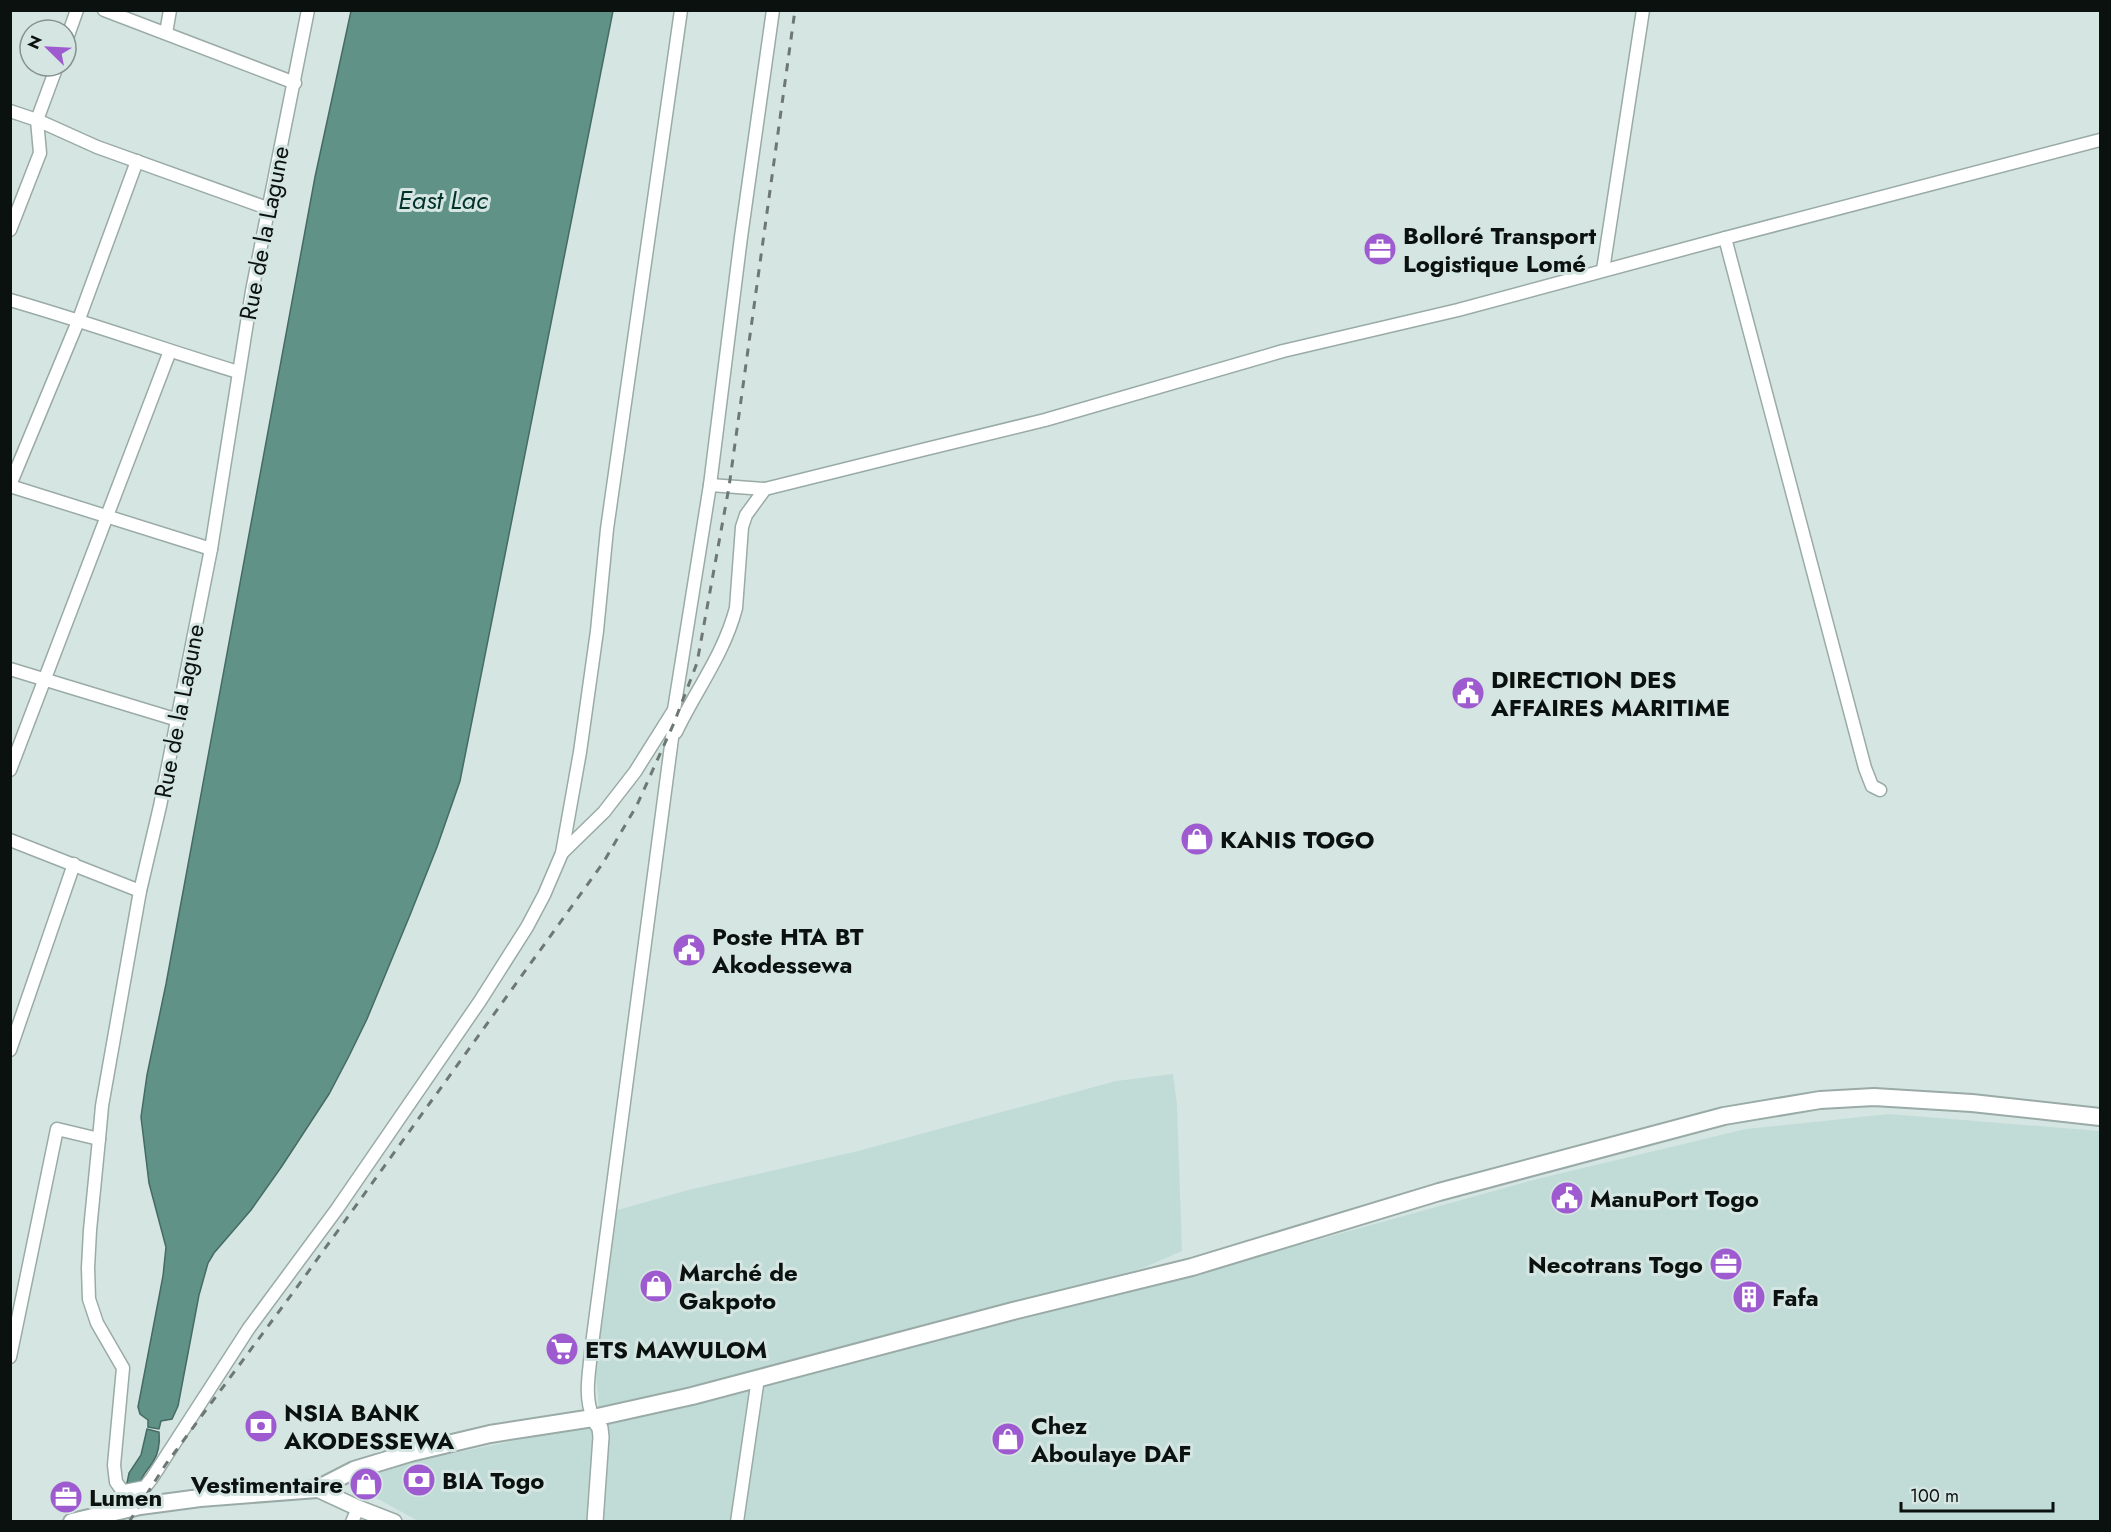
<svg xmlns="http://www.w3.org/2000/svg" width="2111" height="1532" font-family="Jost,sans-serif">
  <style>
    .built { fill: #c1dcd6 }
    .water { fill: #609287; stroke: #466b63; stroke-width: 1.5 }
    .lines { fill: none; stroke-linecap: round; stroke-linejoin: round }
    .minor-casing { stroke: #9aaba7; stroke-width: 15 }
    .tertiary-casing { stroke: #9aaba7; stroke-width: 18 }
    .secondary-casing { stroke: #9aaba7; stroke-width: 20 }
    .minor { stroke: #fff; stroke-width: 12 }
    .tertiary { stroke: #fff; stroke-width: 15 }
    .secondary { stroke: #fff; stroke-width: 16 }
    .rail { stroke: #6d7875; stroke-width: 3; stroke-dasharray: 8 8; stroke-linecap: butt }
    .labels { text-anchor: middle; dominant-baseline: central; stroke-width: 6; stroke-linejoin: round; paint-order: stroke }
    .street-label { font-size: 24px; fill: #0b110f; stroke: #d5e6e2 }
    .poi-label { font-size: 24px; font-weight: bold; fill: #0b110f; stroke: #d5e6e2; text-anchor: start }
    .water-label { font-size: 26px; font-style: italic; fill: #00322a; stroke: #d5e6e2 }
  </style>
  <rect width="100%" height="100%" fill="#d5e6e2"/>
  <!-- built -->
  <g class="built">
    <path d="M 1173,1074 L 1177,1105 L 1182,1251 L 1143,1268 L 988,1311 L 599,1410 L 595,1362 L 614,1211 L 688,1190 L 858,1151 L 1116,1081 Z"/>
    <path d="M 1889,1114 L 2100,1131 L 2100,1521 L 420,1522 L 378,1499 L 352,1492 L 347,1482 L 385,1464 L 451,1454 L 545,1434 L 568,1431 L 957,1336 L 1202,1272 L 1537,1179 L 1746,1129 Z"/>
  </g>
  <!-- water -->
  <g class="water">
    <path d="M 351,11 L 613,11 L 460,781 L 437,847 L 410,915 L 367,1019 L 349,1056 L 329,1094 L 282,1166 L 251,1210 L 214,1253 L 208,1263 L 199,1295 L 178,1406 L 172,1419 L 161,1421 L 159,1429 L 148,1427 L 148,1420 L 140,1414 L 138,1407 L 163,1276 L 166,1247 L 149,1183 L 141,1117 L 147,1075 L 166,984 L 315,177 Z"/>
    <path d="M 147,1429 L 159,1432 C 160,1442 158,1454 153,1462 C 148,1470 141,1475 140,1485 L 126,1488 L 129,1473 L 141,1455 Z"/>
  </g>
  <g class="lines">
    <!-- minor casing -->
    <g class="minor-casing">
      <g id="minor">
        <path d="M 104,10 L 295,83"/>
        <path d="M 166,33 L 170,10"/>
        <path d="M 66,41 L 77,10"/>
        <path d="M 10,111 L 37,120 L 97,147 L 267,208"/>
        <path d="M 10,230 L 40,153 L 37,120 L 57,66"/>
        <path d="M 1725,238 L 1865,768 L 1872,786 L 1880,790"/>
        <path d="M 1603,270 L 1643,10"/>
        <path d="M 10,300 C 87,322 162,349 238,372"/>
        <path d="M 10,485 L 79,319 L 137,161"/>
        <path d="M 710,485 L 765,489 L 922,450 L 1045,420 L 1283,351 L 1458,310 L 1725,238 L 2100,140"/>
        <path d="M 10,486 L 211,549"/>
        <path d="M 10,669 L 178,720"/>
        <path d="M 676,732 C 696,690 724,654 736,608 L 742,527 L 746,515 L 765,489"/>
        <path d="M 10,770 L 170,351"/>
        <path d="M 10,840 L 140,891"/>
        <path d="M 562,853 L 604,812 L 635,772 L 674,710"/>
        <path d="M 10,1050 L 74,864"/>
        <path d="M 99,1139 L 90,1230 L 88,1268 L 89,1299 L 97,1323 L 123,1368 L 114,1465 L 116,1482 L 121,1489 L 125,1491 L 145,1487 L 152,1478 L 249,1328 L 337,1209 L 480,1001 L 527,927 L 544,895 L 562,853 L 580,752 L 597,631 L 607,529 L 681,10"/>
        <path d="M 10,1357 L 57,1129 L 99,1139 L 102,1106 L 140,891 L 160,806 L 211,549 L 252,291 L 308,10"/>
        <path d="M 593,1418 C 584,1396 589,1375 591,1352 L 674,723 L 674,710 L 710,485 L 741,237 L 773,10"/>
        <path d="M 352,1522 L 358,1508"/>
        <path d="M 737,1522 L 758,1378"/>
      </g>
    </g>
    <!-- tertiary casing -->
    <g class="tertiary-casing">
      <g id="tertiary">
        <path d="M 593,1418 L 600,1428 L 601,1437 L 595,1522"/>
        <path d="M 317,1489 L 358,1508 L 394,1522"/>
      </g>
    </g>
    <!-- secondary casing -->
    <g class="secondary-casing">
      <path id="secondary" d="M 72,1522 L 140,1506 L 200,1498 L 317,1489 L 354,1470 L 410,1453 L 490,1434 L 593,1418 L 692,1396 L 1013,1311 L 1192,1267 L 1439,1192 L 1724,1116 L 1820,1100 L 1874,1097 L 1972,1103 L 2100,1117"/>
    </g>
    <!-- minor -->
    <use href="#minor" class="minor"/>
    <!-- tertiary -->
    <use href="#tertiary" class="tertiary"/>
    <!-- secondary -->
    <use href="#secondary" class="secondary"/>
    <!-- rail -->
    <path class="rail" d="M 129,1522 L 166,1464 L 303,1279 L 603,863 L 637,805 L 674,723 L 697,663 L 729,487 L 795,10"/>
  </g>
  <!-- icons -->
  <defs>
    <g id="office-disc" transform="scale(1.725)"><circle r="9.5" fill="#9e5bd0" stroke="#d5e6e2"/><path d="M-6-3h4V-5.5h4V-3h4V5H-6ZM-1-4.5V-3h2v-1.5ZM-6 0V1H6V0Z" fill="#fff"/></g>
    <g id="civic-disc" transform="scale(1.725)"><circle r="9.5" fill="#9e5bd0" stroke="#d5e6e2"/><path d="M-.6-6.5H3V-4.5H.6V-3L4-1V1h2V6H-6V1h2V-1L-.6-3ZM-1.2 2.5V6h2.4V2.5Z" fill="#fff"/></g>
    <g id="shop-disc" transform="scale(1.725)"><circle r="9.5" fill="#9e5bd0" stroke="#d5e6e2"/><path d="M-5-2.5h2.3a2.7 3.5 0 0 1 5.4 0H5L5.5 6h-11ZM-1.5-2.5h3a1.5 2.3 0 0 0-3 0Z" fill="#fff"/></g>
    <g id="building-disc" transform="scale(1.725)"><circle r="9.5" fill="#9e5bd0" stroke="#d5e6e2"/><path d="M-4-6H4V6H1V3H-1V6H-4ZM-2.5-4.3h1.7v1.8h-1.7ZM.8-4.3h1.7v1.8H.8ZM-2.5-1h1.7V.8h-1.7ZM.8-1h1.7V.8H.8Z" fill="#fff"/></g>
    <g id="supermarket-disc" transform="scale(1.725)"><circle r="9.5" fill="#9e5bd0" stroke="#d5e6e2"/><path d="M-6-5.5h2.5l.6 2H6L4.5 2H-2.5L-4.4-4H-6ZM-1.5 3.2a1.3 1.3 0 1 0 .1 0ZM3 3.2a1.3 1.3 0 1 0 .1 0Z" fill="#fff"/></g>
    <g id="bank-disc" transform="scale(1.725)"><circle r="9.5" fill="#9e5bd0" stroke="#d5e6e2"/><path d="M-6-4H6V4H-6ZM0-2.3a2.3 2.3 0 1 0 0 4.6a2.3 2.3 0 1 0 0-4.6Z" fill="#fff"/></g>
  </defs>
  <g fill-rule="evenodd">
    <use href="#office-disc" x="1380" y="249"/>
    <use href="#civic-disc" x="1468" y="693"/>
    <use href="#shop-disc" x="1197" y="839"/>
    <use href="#civic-disc" x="689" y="950"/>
    <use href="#civic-disc" x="1567" y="1198"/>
    <use href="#office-disc" x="1726" y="1264"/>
    <use href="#shop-disc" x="656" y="1286"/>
    <use href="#building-disc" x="1749" y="1297"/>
    <use href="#supermarket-disc" x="562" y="1349"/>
    <use href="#bank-disc" x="261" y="1426"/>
    <use href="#shop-disc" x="1008" y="1439"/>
    <use href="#bank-disc" x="419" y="1480"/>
    <use href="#shop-disc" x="366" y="1484"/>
    <use href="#office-disc" x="66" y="1497"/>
  </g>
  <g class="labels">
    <!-- street labels -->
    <g class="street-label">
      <text transform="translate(264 233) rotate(-79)">Rue de la Lagune</text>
      <text transform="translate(179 711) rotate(-79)">Rue de la Lagune</text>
    </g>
    <!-- poi labels -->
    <g class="poi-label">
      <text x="1403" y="235">Bolloré Transport<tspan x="1403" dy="28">Logistique Lomé</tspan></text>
      <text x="1491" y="679">DIRECTION DES<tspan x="1491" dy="28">AFFAIRES MARITIME</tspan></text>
      <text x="1220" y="839">KANIS TOGO</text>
      <text x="712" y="936">Poste HTA BT<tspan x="712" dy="28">Akodessewa</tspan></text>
      <text x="1590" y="1198">ManuPort Togo</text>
      <text x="1703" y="1264" text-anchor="end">Necotrans Togo</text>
      <text x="679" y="1272">Marché de<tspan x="679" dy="28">Gakpoto</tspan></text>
      <text x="1772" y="1297">Fafa</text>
      <text x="585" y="1349">ETS MAWULOM</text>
      <text x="284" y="1412">NSIA BANK<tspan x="284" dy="28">AKODESSEWA</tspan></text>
      <text x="1031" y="1425">Chez<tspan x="1031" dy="28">Aboulaye DAF</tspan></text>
      <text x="442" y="1480">BIA Togo</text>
      <text x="343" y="1484" text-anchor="end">Vestimentaire</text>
      <text x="89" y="1497">Lumen</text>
    </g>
    <!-- water labels -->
    <g class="water-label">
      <text x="443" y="200">East Lac</text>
    </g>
  </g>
  <!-- border -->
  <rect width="2111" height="1532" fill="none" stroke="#0b110f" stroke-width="24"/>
  <!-- north arrow -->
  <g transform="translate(48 48) rotate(294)"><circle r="28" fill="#d5e6e2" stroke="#84918e" stroke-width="1.5"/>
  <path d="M0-4.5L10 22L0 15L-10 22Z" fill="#9e5bd0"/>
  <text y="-9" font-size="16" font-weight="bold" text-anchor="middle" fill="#0b110f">N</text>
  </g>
  <!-- scale -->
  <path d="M1901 1502v9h152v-9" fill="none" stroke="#0b110f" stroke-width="3"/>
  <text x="1910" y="1502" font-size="18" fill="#0b110f" stroke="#d5e6e2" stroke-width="4.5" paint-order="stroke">100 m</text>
</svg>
